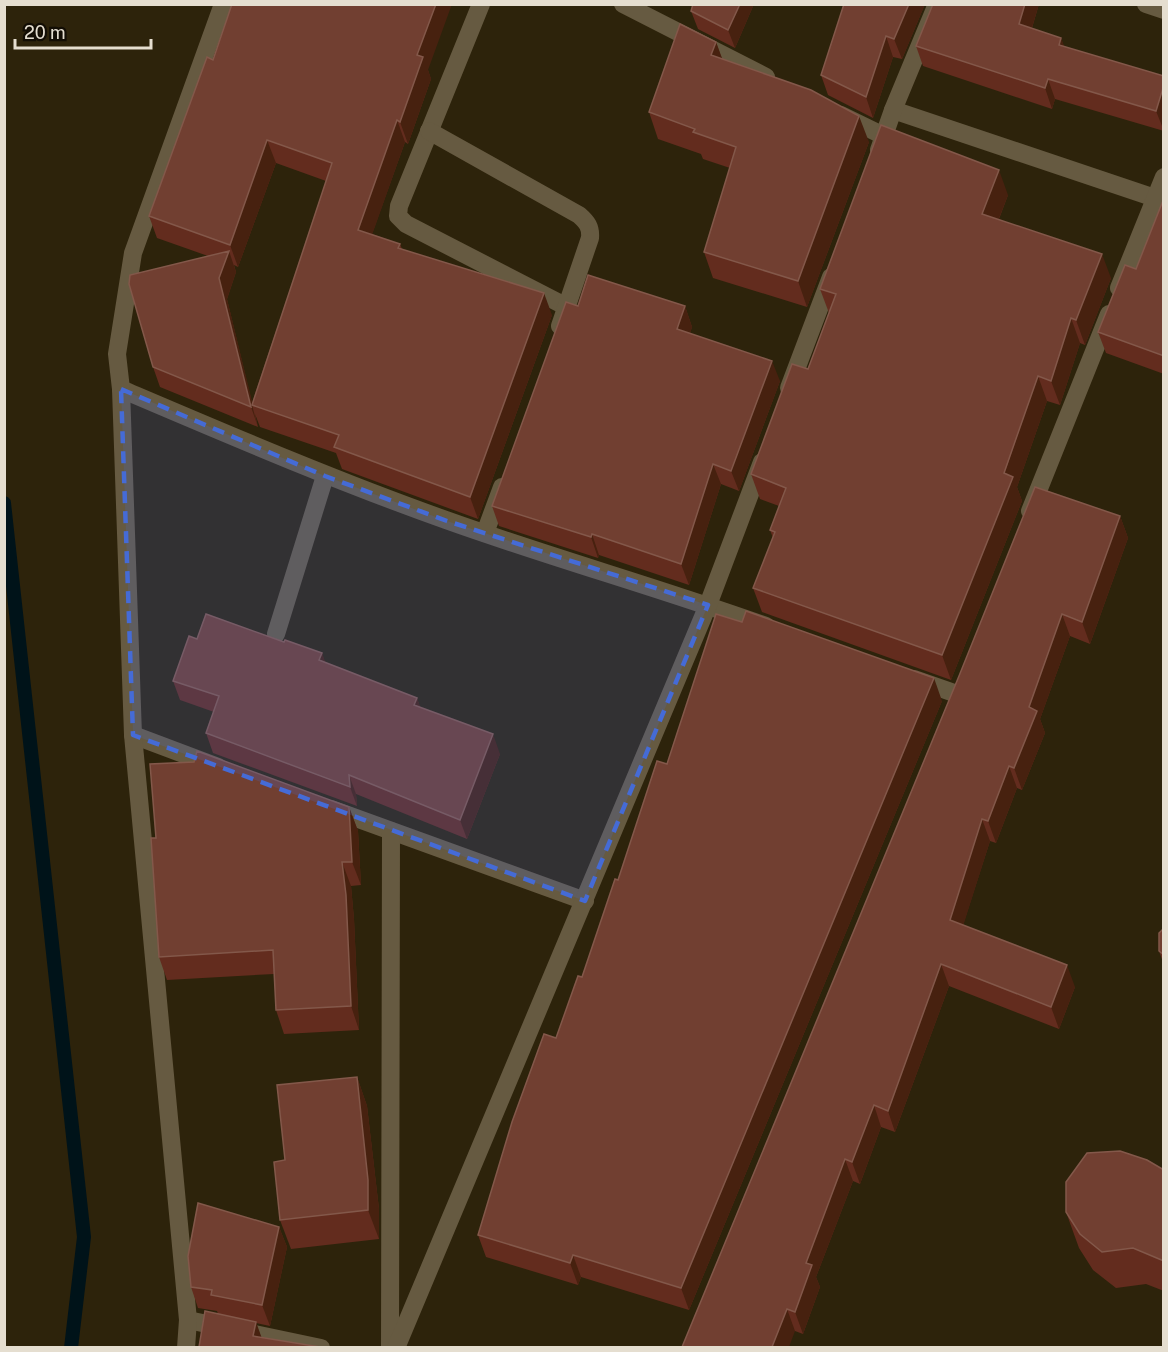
<svg xmlns="http://www.w3.org/2000/svg" width="1168" height="1352" font-family="'Public Sans',sans-serif">
  <style>
    .lines { fill: none; stroke-linecap: round; stroke-linejoin: round }
    .stream { stroke: #001319; stroke-width: 14 }
    .minor { stroke: #665a41; stroke-width: 18 }
    .wall { fill: #632c1e; fill-rule: evenodd }
    .shaded-wall { fill: #47210f }
    .building { fill: #713f31; stroke: #83584a; stroke-width: 1.5 }
    .marked { fill: #456bd6; fill-opacity: 0.2; stroke: #456bd6; stroke-width: 4.5; stroke-dasharray: 12 8; stroke-linejoin: round }
  </style>
  <rect width="100%" height="100%" fill="#2d230b"/>
  <g class="lines">
    <!-- stream -->
    <path class="stream" d="M 4,503 L 84,1237 L 71,1348"/>
    <!-- minor -->
    <g class="minor">
      <path d="M 481,4 L 399,206 L 398,216 L 406,224 L 567,307"/>
      <path d="M 623,4 L 766,77"/>
      <path d="M 1146,4 L 1164,10"/>
      <path d="M 893,110 L 1155,198"/>
      <path d="M 841,115 L 884,136"/>
      <path d="M 429,131 L 579,215 C 587,222 591,227 590,238 L 560,326"/>
      <path d="M 879,150 L 893,110 L 937,4"/>
      <path d="M 1119,288 L 1164,177"/>
      <path d="M 789,388 L 831,277"/>
      <path d="M 121,389 C 229,435 336,481 446,520 C 552,558 660,588 766,626"/>
      <path d="M 1030,511 L 1109,314"/>
      <path d="M 485,533 L 502,487"/>
      <path d="M 276,634 L 325,476"/>
      <path d="M 914,679 L 957,694"/>
      <path d="M 133,735 L 218,767"/>
      <path d="M 331,809 L 585,901"/>
      <path d="M 188,1320 L 321,1348"/>
      <path d="M 186,1348 L 188,1320 L 133,735 L 121,389 L 117,354 L 133,253 L 223,4"/>
      <path d="M 390,1348 L 391,831"/>
      <path d="M 396,1348 L 708,605 L 762,462"/>
    </g>
  </g>
  <!-- wall -->
  <g class="wall">
    <path d="M 693,4 L 754,4 L 735,48 L 698,29 L 691,11 Z"/>
    <path d="M 925,4 L 902,59 L 893,57 L 873,118 L 828,95 L 821,75 Z"/>
    <path d="M 933,4 L 1039,4 L 1032,28 L 1061,38 L 1064,47 L 1164,76 L 1164,131 L 1055,99 L 1052,109 L 923,66 L 916,46 Z"/>
    <path d="M 716,42 L 722,59 L 869,142 L 807,307 L 713,278 L 704,252 L 730,168 L 703,159 L 701,154 L 658,139 L 649,112 Z"/>
    <path d="M 213,60 L 428,70 L 431,79 L 408,144 L 405,142 L 372,234 L 400,244 L 402,249 L 552,315 L 478,519 L 342,469 L 336,453 L 260,427 L 255,414 L 258,427 L 160,387 L 153,367 L 208,256 L 157,238 L 149,216 ZM 276,163 L 326,181 L 252,403 L 227,299 L 236,272 L 234,265 L 238,267 Z"/>
    <path d="M 1008,195 L 999,219 L 1111,278 L 1085,345 L 1080,343 L 1060,405 L 1047,401 L 1017,487 L 1022,501 L 951,680 L 762,612 L 753,588 L 773,538 L 770,530 L 779,506 L 760,499 L 751,474 L 808,369 L 829,313 L 820,289 Z"/>
    <path d="M 1164,198 L 1164,374 L 1106,353 L 1098,332 L 1136,269 Z"/>
    <path d="M 578,306 L 685,306 L 692,327 L 690,333 L 780,381 L 739,491 L 721,484 L 689,585 L 599,555 L 598,558 L 499,526 L 492,506 Z"/>
    <path d="M 1120,516 L 1128,538 L 1090,644 L 1070,636 L 1040,719 L 1045,733 L 1022,790 L 1017,788 L 996,843 L 990,841 L 963,925 L 1075,987 L 1059,1029 L 949,986 L 895,1132 L 881,1127 L 860,1184 L 853,1181 L 816,1277 L 820,1287 L 803,1334 L 795,1331 L 682,1347 L 959,676 Z"/>
    <path d="M 197,639 L 284,642 L 322,653 L 325,663 L 417,698 L 420,707 L 500,754 L 467,839 L 356,794 L 357,806 L 213,753 L 206,733 L 214,712 L 180,700 L 173,681 Z"/>
    <path d="M 942,701 L 689,1310 L 581,1277 L 578,1285 L 486,1257 L 478,1235 L 582,977 L 618,880 L 667,764 Z"/>
    <path d="M 349,807 L 358,831 L 361,885 L 351,886 L 354,919 L 359,1030 L 284,1034 L 276,1010 L 274,974 L 167,980 L 159,957 L 156,838 Z"/>
    <path d="M 1164,928 L 1164,965 L 1159,951 Z"/>
    <path d="M 357,1077 L 367,1106 L 379,1209 L 379,1239 L 291,1249 L 280,1220 L 285,1160 Z"/>
    <path d="M 1164,1170 L 1164,1291 L 1146,1284 L 1116,1288 L 1093,1270 L 1079,1248 L 1066,1212 Z"/>
    <path d="M 279,1227 L 287,1247 L 270,1326 L 256,1323 L 261,1337 L 199,1347 L 218,1314 L 217,1311 L 198,1308 L 191,1287 Z"/>
  </g>
  <!-- shaded-wall -->
  <g class="shaded-wall">
    <path d="M 436,4 L 452,4 L 428,70 L 431,79 L 408,144 L 400,122 L 417,55 Z"/>
    <path d="M 740,4 L 754,4 L 735,48 L 728,30 Z"/>
    <path d="M 909,4 L 925,4 L 902,59 L 894,39 Z"/>
    <path d="M 1025,4 L 1039,4 L 1027,44 L 1019,24 Z"/>
    <path d="M 886,36 L 893,57 L 873,118 L 866,97 Z"/>
    <path d="M 1061,38 L 1069,58 L 1059,45 Z"/>
    <path d="M 716,42 L 726,69 L 711,55 Z"/>
    <path d="M 1048,79 L 1055,99 L 1052,109 L 1045,88 Z"/>
    <path d="M 1164,85 L 1164,131 L 1156,111 Z"/>
    <path d="M 859,116 L 869,142 L 807,307 L 798,281 Z"/>
    <path d="M 397,120 L 405,142 L 366,252 L 358,230 Z"/>
    <path d="M 267,140 L 276,163 L 238,267 L 230,245 Z"/>
    <path d="M 999,170 L 1008,195 L 991,239 L 982,214 Z"/>
    <path d="M 229,251 L 236,272 L 227,299 L 253,405 L 252,405 L 258,427 L 251,407 L 219,278 Z"/>
    <path d="M 1102,254 L 1111,278 L 1085,345 L 1076,320 Z"/>
    <path d="M 544,293 L 552,315 L 478,519 L 470,497 Z"/>
    <path d="M 685,306 L 692,327 L 685,350 L 677,329 Z"/>
    <path d="M 1071,318 L 1080,343 L 1060,405 L 1051,381 Z"/>
    <path d="M 772,361 L 780,381 L 739,491 L 731,471 Z"/>
    <path d="M 1038,376 L 1047,401 L 1017,487 L 1022,501 L 951,680 L 942,655 Z"/>
    <path d="M 713,464 L 721,484 L 689,585 L 681,564 Z"/>
    <path d="M 1120,516 L 1128,538 L 1090,644 L 1082,622 Z"/>
    <path d="M 592,534 L 599,555 L 598,558 L 591,537 Z"/>
    <path d="M 1062,614 L 1070,636 L 1040,719 L 1045,733 L 1022,790 L 1014,768 L 1029,707 Z"/>
    <path d="M 322,653 L 329,672 L 319,660 Z"/>
    <path d="M 934,678 L 942,701 L 689,1310 L 681,1288 Z"/>
    <path d="M 417,698 L 424,718 L 414,705 Z"/>
    <path d="M 493,734 L 500,754 L 467,839 L 460,820 Z"/>
    <path d="M 1009,766 L 1017,788 L 996,843 L 988,821 Z"/>
    <path d="M 349,775 L 356,794 L 357,806 L 350,787 Z"/>
    <path d="M 349,807 L 358,831 L 361,885 L 352,862 Z"/>
    <path d="M 982,819 L 990,841 L 958,942 L 950,920 Z"/>
    <path d="M 342,862 L 351,886 L 354,919 L 359,1030 L 351,1006 Z"/>
    <path d="M 941,964 L 949,986 L 895,1132 L 888,1111 Z"/>
    <path d="M 1067,965 L 1075,987 L 1059,1029 L 1051,1007 Z"/>
    <path d="M 357,1077 L 367,1106 L 379,1209 L 379,1239 L 368,1210 Z"/>
    <path d="M 874,1105 L 881,1127 L 860,1184 L 852,1162 Z"/>
    <path d="M 845,1159 L 853,1181 L 816,1277 L 820,1287 L 803,1334 L 795,1312 L 806,1263 Z"/>
    <path d="M 279,1227 L 287,1247 L 270,1326 L 262,1305 Z"/>
    <path d="M 573,1255 L 581,1277 L 578,1285 L 570,1263 Z"/>
    <path d="M 787,1309 L 795,1331 L 789,1347 L 772,1347 Z"/>
    <path d="M 256,1322 L 265,1347 L 253,1336 Z"/>
  </g>
  <!-- building -->
  <g class="building">
    <path d="M 232,4 L 436,4 L 417,55 L 423,57 L 400,122 L 397,120 L 358,230 L 400,244 L 398,248 L 544,293 L 470,497 L 334,447 L 339,435 L 252,405 L 332,163 L 267,140 L 230,245 L 149,216 L 207,57 L 213,60 Z"/>
    <path d="M 693,4 L 740,4 L 728,30 L 691,11 Z"/>
    <path d="M 844,4 L 909,4 L 894,39 L 886,36 L 866,97 L 821,75 Z"/>
    <path d="M 933,4 L 1025,4 L 1019,24 L 1061,38 L 1059,45 L 1164,76 L 1164,85 L 1156,111 L 1048,79 L 1045,88 L 916,46 Z"/>
    <path d="M 680,24 L 716,42 L 711,55 L 811,90 L 859,116 L 798,281 L 704,252 L 736,147 L 693,132 L 695,129 L 649,112 Z"/>
    <path d="M 881,125 L 999,170 L 982,214 L 1102,254 L 1076,320 L 1071,318 L 1051,381 L 1038,376 L 1004,473 L 1013,477 L 942,655 L 753,588 L 775,532 L 770,530 L 786,488 L 751,474 L 792,364 L 808,369 L 836,294 L 820,289 Z"/>
    <path d="M 1164,198 L 1164,356 L 1098,332 L 1125,265 L 1136,269 Z"/>
    <path d="M 229,251 L 219,278 L 251,407 L 153,367 L 129,284 L 130,275 Z"/>
    <path d="M 588,275 L 685,306 L 677,329 L 772,361 L 731,471 L 713,464 L 681,564 L 592,534 L 591,537 L 492,506 L 566,302 L 578,306 Z"/>
    <path d="M 1035,487 L 1120,516 L 1082,622 L 1062,614 L 1029,707 L 1037,711 L 1014,768 L 1009,766 L 988,821 L 982,819 L 950,920 L 1067,965 L 1051,1007 L 941,964 L 888,1111 L 874,1105 L 852,1162 L 845,1159 L 806,1263 L 812,1265 L 795,1312 L 787,1309 L 772,1347 L 682,1347 L 959,676 Z"/>
    <path d="M 746,611 L 934,678 L 681,1288 L 573,1255 L 570,1263 L 478,1235 L 512,1122 L 544,1034 L 556,1038 L 578,976 L 582,977 L 615,879 L 618,880 L 657,761 L 667,764 L 716,614 L 742,622 Z"/>
    <path d="M 206,614 L 284,642 L 285,640 L 322,653 L 319,660 L 417,698 L 414,705 L 493,734 L 460,820 L 349,775 L 350,787 L 206,733 L 219,696 L 173,681 L 189,636 L 197,639 Z"/>
    <path d="M 197,751 L 349,807 L 352,862 L 342,862 L 346,895 L 351,1006 L 276,1010 L 273,950 L 159,957 L 151,838 L 156,838 L 150,764 L 194,762 Z"/>
    <path d="M 1164,928 L 1164,955 L 1159,951 L 1159,933 Z"/>
    <path d="M 357,1077 L 368,1180 L 368,1210 L 280,1220 L 274,1162 L 285,1160 L 277,1085 Z"/>
    <path d="M 1120,1151 L 1147,1160 L 1164,1170 L 1164,1261 L 1133,1248 L 1102,1252 L 1080,1234 L 1066,1212 L 1066,1182 L 1087,1153 Z"/>
    <path d="M 198,1203 L 279,1227 L 262,1305 L 211,1295 L 212,1290 L 191,1287 L 188,1256 Z"/>
    <path d="M 205,1311 L 256,1322 L 253,1336 L 320,1347 L 199,1347 Z"/>
  </g>
  <!-- marked area -->
  <path class="marked" d="M 121,389 L 325,476 L 447,521 L 708,605 L 585,901 L 133,735 Z"/>
  <!-- border -->
  <rect width="1168" height="1352" fill="none" stroke="#e5ded0" stroke-width="12"/>
  <!-- scale -->
  <path d="M15 39v9h136v-9" fill="none" stroke="#e5ded0" stroke-width="3"/>
  <text x="24" y="39" font-size="18" fill="#e5ded0" stroke="#120d04" stroke-width="4.5" paint-order="stroke">20 m</text>
</svg>
